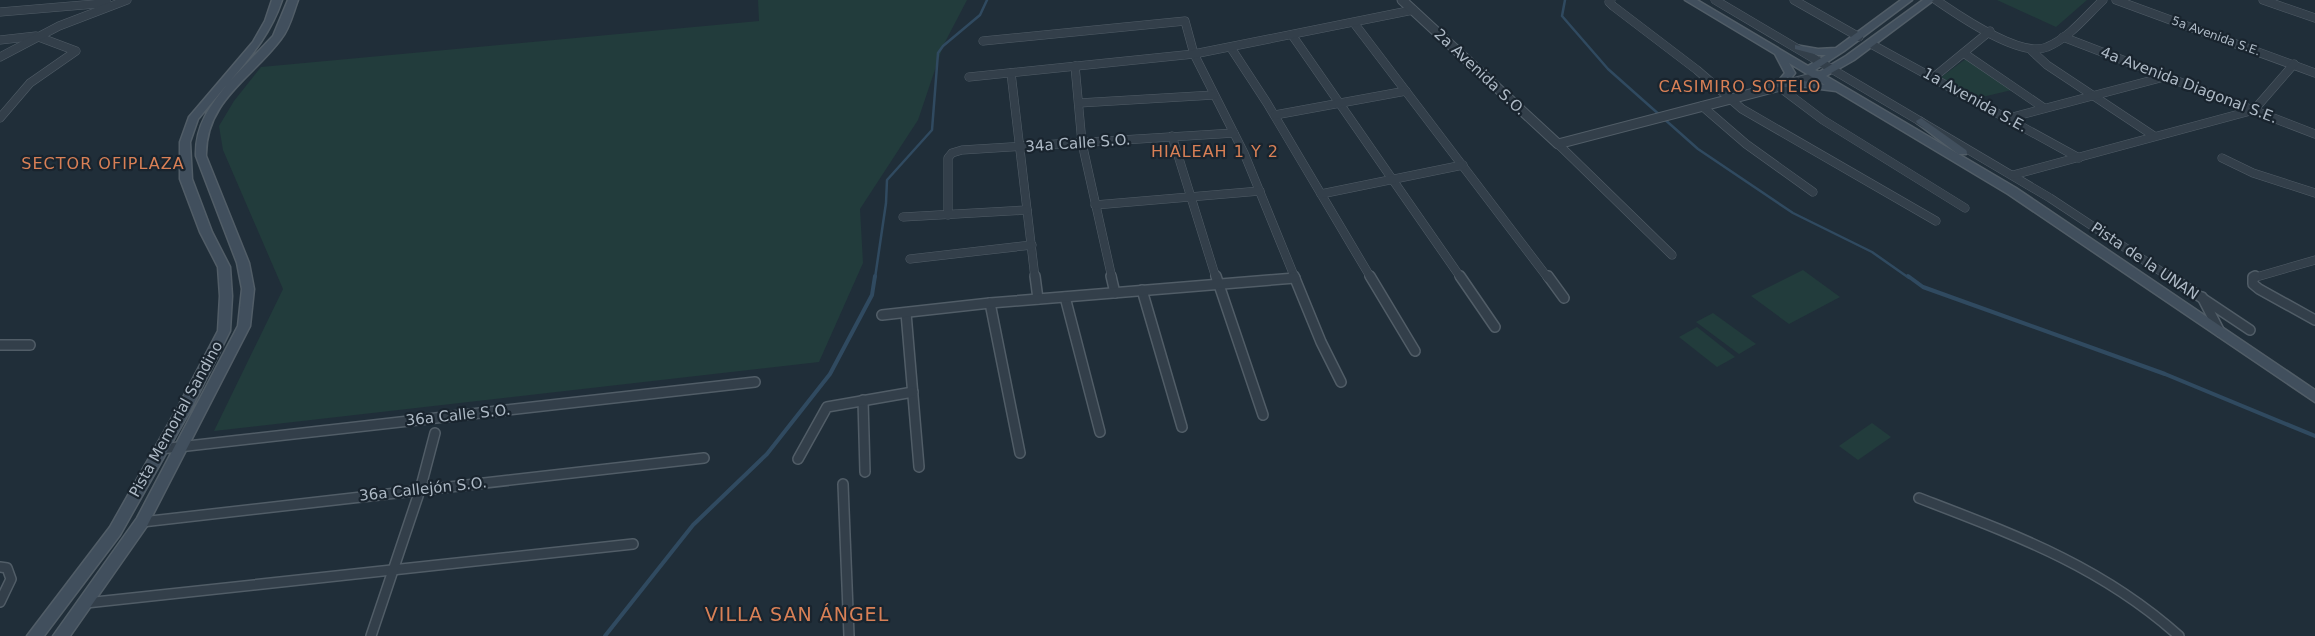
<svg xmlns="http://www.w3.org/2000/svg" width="2315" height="636" font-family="'DejaVu Sans',sans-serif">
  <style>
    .green { fill: #223c3c }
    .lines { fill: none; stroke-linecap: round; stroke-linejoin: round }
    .stream-far1 { stroke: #304a60; stroke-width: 2.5 }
    .stream { stroke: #304a60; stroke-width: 4 }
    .minor-far1-casing { stroke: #515d67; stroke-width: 9 }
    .minor-casing { stroke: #515d67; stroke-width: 12 }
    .tertiary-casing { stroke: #515d67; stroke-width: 11 }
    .secondary-casing { stroke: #515d67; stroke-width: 3 }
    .minor-far1 { stroke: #333f4a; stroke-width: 8 }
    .minor { stroke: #333f4a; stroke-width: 9 }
    .tertiary { stroke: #333f4a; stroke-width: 9 }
    .secondary { fill: #414f5d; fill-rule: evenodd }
    .labels { text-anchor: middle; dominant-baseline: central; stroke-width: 4.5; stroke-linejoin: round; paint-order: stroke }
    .far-street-label { font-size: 12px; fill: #aebac6; stroke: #19242e }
    .street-label { font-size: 15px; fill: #aebac6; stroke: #19242e }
    .neighbourhood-label { font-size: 16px; letter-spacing: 1px; fill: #d98056; stroke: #19242e }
    .near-neighbourhood-label { font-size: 19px; letter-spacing: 1px; fill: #d98056; stroke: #19242e }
  </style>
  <rect width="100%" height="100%" fill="#202e39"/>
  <!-- green -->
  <g class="green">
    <path d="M 758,0 L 967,0 L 943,46 L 918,120 L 860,209 L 863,263 L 819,362 L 214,431 L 283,289 L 223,150 L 219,126 L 234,101 L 261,67 L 759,21 Z"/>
    <path d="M 1997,0 L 2087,0 L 2056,27 Z"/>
    <path d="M 1967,58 L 2012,90 L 1978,98 L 1940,78 Z"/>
    <path d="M 1803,270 L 1840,297 L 1789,324 L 1751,296 Z"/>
    <path d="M 1713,313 L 1756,344 L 1739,354 L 1696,322 Z"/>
    <path d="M 1697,327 L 1735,357 L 1717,367 L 1679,337 Z"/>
    <path d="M 1872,423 L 1891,437 L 1858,460 L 1839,446 Z"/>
  </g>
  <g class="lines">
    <!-- stream-far1 -->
    <g class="stream-far1">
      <path d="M 1565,0 L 1562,16 L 1608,69 L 1698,149 L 1793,213 L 1872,252 L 1909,278"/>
      <path d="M 875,278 L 886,203 L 887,180 L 932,130 L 938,53 L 943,46 L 980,15 L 987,0"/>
    </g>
    <!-- stream -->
    <g class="stream">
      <path d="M 1908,276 L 1923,287 L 2165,374 L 2315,436"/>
      <path d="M 605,636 L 693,525 L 767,454 L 830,374 L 872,295 L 875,276"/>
    </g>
    <!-- minor-far1 casing -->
    <g class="minor-far1-casing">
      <g id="minor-far1">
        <path d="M 1611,0 L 1609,2 L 1613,6 L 1697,70 L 1742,109 L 1936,221"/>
        <path d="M 1715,0 L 2050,198 L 2171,278"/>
        <path d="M 1794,0 L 1859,37"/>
        <path d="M 1936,0 C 1958,15 2021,59 2047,47 C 2069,38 2086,16 2103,0"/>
        <path d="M 2116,0 L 2315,73"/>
        <path d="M 2263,0 L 2315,18"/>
        <path d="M 0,12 L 107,3"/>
        <path d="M 1354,23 L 1548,278"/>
        <path d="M 1292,35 L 1461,278"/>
        <path d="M 2063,37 L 2315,134"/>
        <path d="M 0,40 L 36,36 L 76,51 L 30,83 L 0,118"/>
        <path d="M 983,41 L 1185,21 L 1194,54 L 1244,153 L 1295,278"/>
        <path d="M 1871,44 L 2079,158"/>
        <path d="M 1231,48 L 1267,103 L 1371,278"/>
        <path d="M 2032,51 L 2047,65 L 2154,136"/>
        <path d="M 1965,54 L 2044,108"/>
        <path d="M 0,57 L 59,26 L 127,0"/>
        <path d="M 1075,66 L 1082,143 L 1112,278"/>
        <path d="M 1011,73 L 1035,278"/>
        <path d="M 969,77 L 1194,54 L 1413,10"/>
        <path d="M 1934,77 L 1990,31"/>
        <path d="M 1778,86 L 1823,120 L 1965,208"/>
        <path d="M 1079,103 L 1214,95"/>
        <path d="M 1702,106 L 1746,144 L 1813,192"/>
        <path d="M 1275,115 L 1406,91"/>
        <path d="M 2009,118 L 2164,77"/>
        <path d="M 1172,136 L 1216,278"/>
        <path d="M 1558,144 L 1672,255"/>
        <path d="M 2222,158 L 2253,173 L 2315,193"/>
        <path d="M 2013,175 L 2254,110 L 2294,64"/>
        <path d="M 1321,194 L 1463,165"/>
        <path d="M 1095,205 L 1260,191"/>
        <path d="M 948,215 L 948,158 L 952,153 L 962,150 L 1234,133"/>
        <path d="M 903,217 L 1027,210"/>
        <path d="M 910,259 L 1032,245"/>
        <path d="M 2253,278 L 2315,260"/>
      </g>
    </g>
    <!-- minor casing -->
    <g class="minor-casing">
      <g id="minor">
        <path d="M 1035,276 L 1038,299"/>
        <path d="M 1111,276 L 1115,293"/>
        <path d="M 1216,276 L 1263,415"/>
        <path d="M 1294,276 L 1321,342 L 1341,382"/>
        <path d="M 1370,276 L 1415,351"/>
        <path d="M 1460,276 L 1495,327"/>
        <path d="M 1548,276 L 1564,298"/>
        <path d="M 2169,276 L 2250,330"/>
        <path d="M 2255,276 L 2253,277 L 2253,284 L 2259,289 L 2315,320"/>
        <path d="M 1142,290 L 1182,427"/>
        <path d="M 1065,297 L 1100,432"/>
        <path d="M 2202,297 L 2220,332"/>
        <path d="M 990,303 L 1020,453"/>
        <path d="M 906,313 L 919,467"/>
        <path d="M 882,315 L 990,303 L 1295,278"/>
        <path d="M 0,345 L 30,345"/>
        <path d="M 863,400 L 865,472"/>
        <path d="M 161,449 L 755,382"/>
        <path d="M 798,459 L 827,407 L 913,392"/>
        <path d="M 843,484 L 849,636"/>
        <path d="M 1919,498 C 2015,535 2101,566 2179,636"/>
        <path d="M 142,522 L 704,458"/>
        <path d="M 0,567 L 7,568 L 11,579 L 0,602"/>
        <path d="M 86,603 L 633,544"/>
        <path d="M 371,636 L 420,490 L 435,433"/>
      </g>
    </g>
    <!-- tertiary casing -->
    <g class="tertiary-casing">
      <path id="tertiary" d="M 1402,0 L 1558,144 L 1819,76"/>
    </g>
    <!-- secondary casing -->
    <g class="secondary-casing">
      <g id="secondary">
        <path d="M 272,0 L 282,0 C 271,33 252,55 230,81 L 273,36 L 288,0 L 298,0 C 293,13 290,28 281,39 C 252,78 205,101 206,156 L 249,263 L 254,289 L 250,326 L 147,526 L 70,636 L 53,636 L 137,518 L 238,326 L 242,289 L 237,263 L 196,156 C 195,125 210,106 229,82 L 198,119 L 190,142 L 192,179 L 212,232 L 230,267 L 232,296 L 230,331 L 191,409 L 120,535 L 44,636 L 27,636 L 110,527 L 178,407 L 218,331 L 220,296 L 218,267 L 200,232 L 180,179 L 180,142 L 189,117 L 253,42 L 265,21 Z"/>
        <path d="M 1685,0 L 1697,0 L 1808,66 L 1826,55 L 1818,55 L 1795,49 L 1795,45 L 1818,49 L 1836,48 L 1901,0 L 1912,0 L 1844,51 L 1815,70 L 1819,72 L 1846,56 L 1923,0 L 1934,0 L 1854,60 L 1826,76 L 2016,188 L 2315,390 L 2315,402 L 2008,194 L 1836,91 L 1804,87 L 1776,87 L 1775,85 L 1785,73 L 1775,54 ZM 1789,63 L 1825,85 L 1804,81 L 1788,82 L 1795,73 Z"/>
        <path d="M 1921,118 L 1966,150 L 1967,152 L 1966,154 L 1958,154 L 1917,123 L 1916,121 Z"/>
      </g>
    </g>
    <!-- minor-far1 -->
    <use href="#minor-far1" class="minor-far1"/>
    <!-- minor -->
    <use href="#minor" class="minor"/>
    <!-- tertiary -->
    <use href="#tertiary" class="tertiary"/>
    <!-- secondary -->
    <use href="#secondary" class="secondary"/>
  </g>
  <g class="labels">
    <!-- far-street labels -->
    <g class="far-street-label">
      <text transform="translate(2216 36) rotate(20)">5a Avenida S.E.</text>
    </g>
    <!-- street labels -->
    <g class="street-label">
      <text transform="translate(1480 72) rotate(43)">2a Avenida S.O.</text>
      <text transform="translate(2189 85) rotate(21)">4a Avenida Diagonal S.E.</text>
      <text transform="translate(1975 100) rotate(29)">1a Avenida S.E.</text>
      <text transform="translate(1078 143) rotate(-4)">34a Calle S.O.</text>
      <text transform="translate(2145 261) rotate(34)">Pista de la UNAN</text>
      <text transform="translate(458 415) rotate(-6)">36a Calle S.O.</text>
      <text transform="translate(176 419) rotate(-61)">Pista Memorial Sandino</text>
      <text transform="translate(423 489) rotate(-6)">36a Callejón S.O.</text>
    </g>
    <!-- neighbourhood labels -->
    <g class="neighbourhood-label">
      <text x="1740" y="86">CASIMIRO SOTELO</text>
      <text x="1215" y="151">HIALEAH 1 Y 2</text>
      <text x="103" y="163">SECTOR OFIPLAZA</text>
    </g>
    <!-- near-neighbourhood labels -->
    <g class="near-neighbourhood-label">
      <text x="797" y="614">VILLA SAN ÁNGEL</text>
    </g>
  </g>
</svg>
